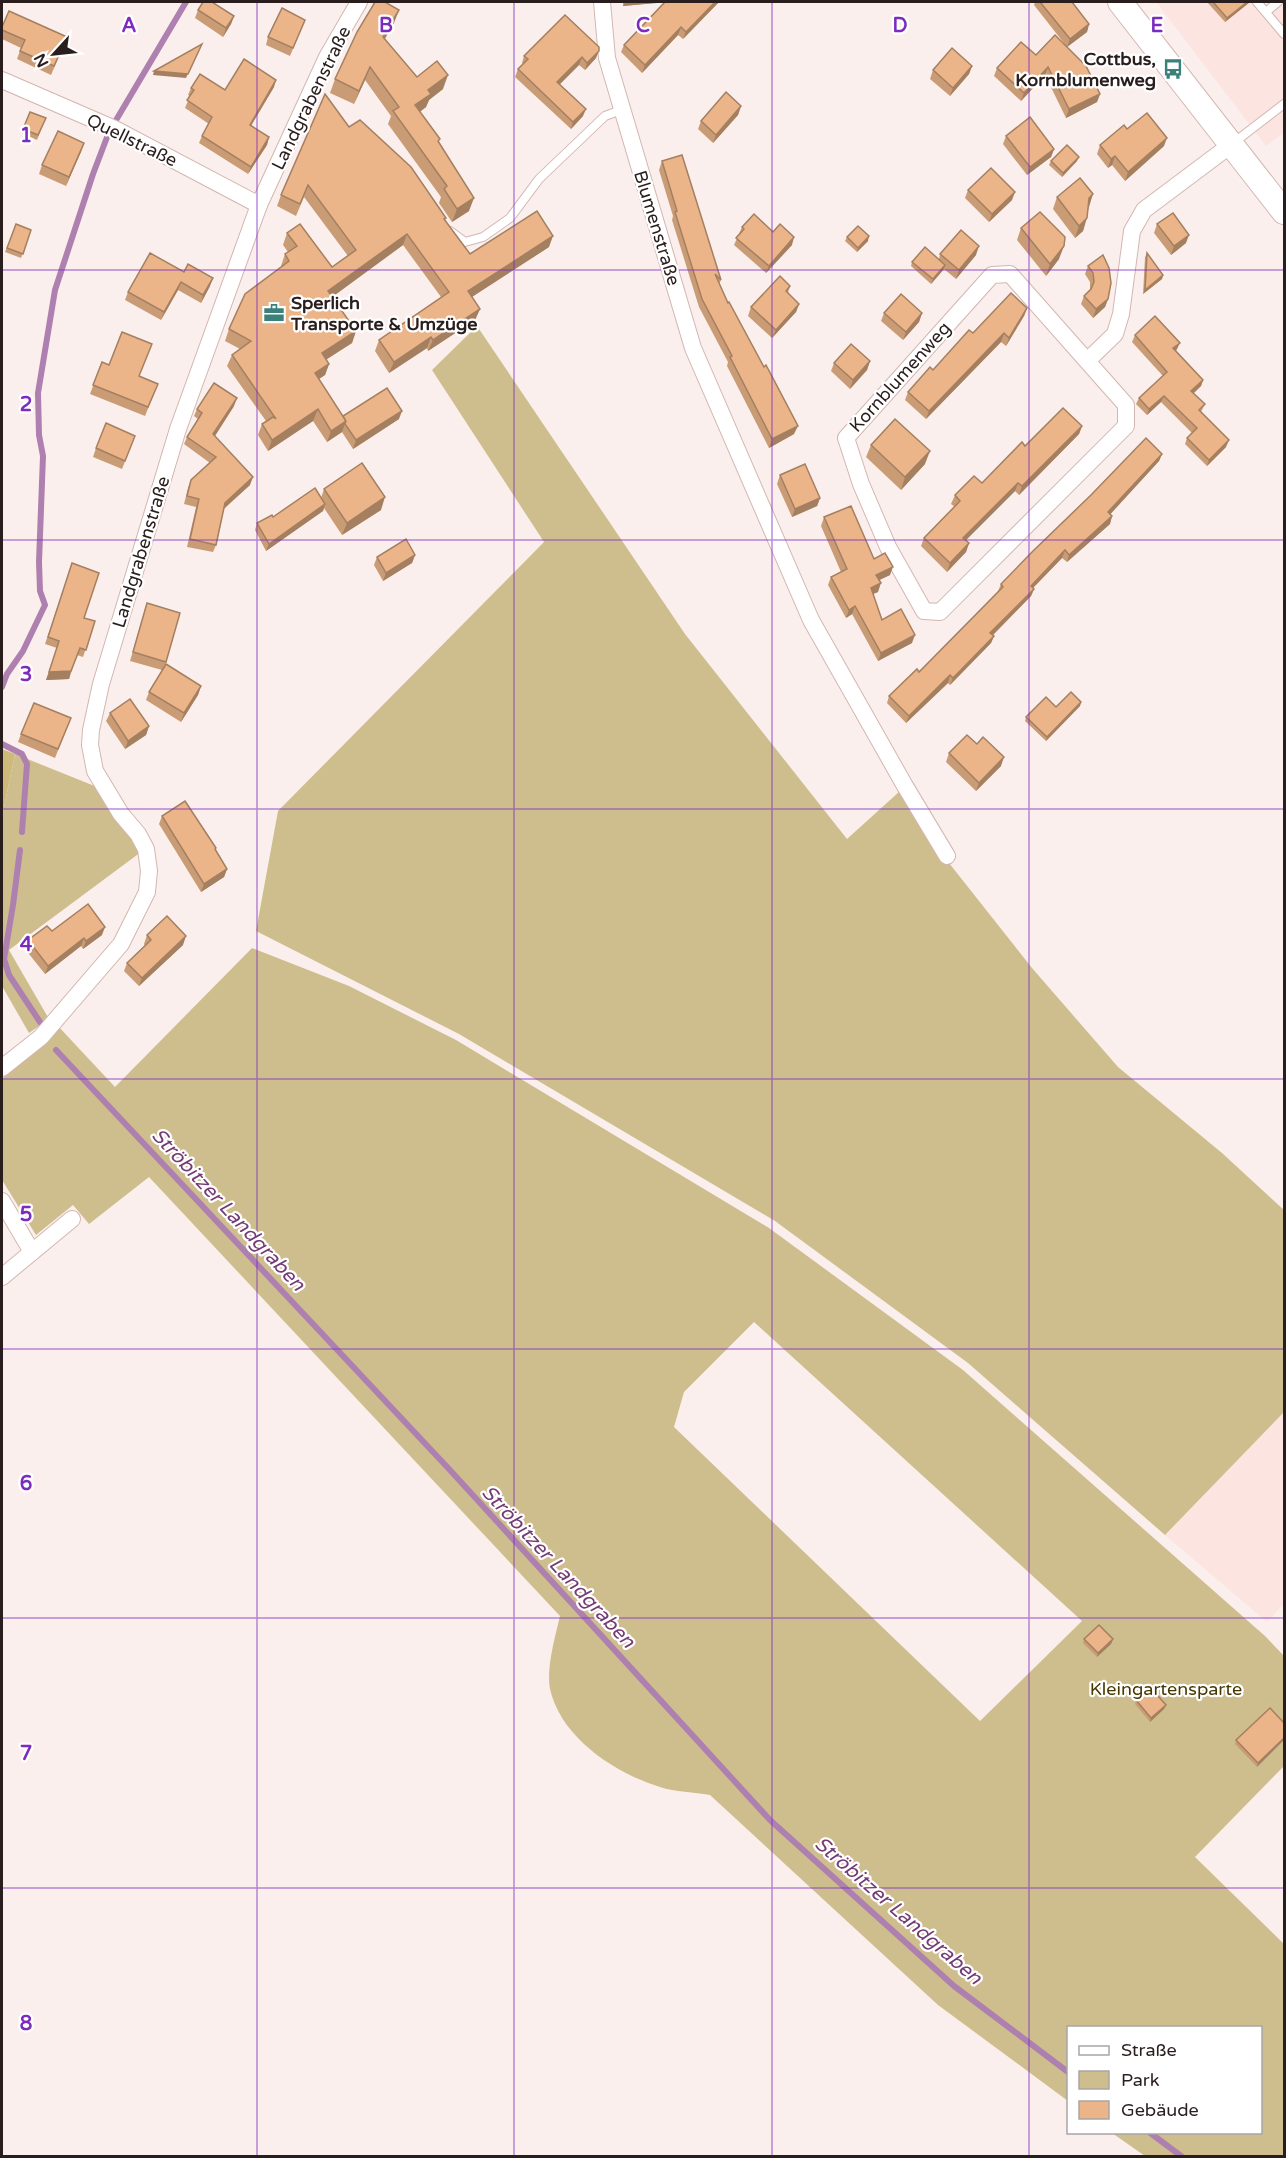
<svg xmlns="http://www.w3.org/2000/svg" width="1286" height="2158" font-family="'Varela Round',sans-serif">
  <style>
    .built { fill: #fce4e0 }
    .green { fill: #cebe8d; fill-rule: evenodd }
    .forest { fill: #ceb97a }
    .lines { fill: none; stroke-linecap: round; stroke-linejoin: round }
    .stream { stroke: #ae80af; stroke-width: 6 }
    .service-casing { stroke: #d3b6b1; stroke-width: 10 }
    .minor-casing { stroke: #d3b6b1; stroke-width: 18 }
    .secondary-casing { stroke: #d3b6b1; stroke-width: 26 }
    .service { stroke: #fff; stroke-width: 8 }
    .minor { stroke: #fff; stroke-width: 16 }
    .secondary { stroke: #fff; stroke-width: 24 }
    .wall { fill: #ca9c76 }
    .shaded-wall { fill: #a47f60 }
    .building { fill: #ebb589; stroke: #a47f60; stroke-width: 1.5 }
    .grid { fill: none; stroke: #7b2cbf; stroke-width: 1.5; stroke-opacity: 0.55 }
    .labels { text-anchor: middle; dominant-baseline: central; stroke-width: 4.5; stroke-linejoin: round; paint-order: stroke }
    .poi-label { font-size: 18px; font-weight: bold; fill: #291e1d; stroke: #fff; text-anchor: end }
    .street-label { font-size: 18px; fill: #291e1d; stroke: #fff }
    .park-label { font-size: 18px; fill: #473803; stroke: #fff }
    .water-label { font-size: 20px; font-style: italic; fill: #753b77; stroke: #fff }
    .grid-label { font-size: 20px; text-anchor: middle; font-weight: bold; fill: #7b2cbf; stroke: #fff; stroke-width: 4.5; stroke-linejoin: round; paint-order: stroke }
  </style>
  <rect width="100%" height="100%" fill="#fbefed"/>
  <!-- built -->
  <g class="built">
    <path d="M 1156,2 L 1284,2 L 1284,133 L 1266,146 Z"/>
    <path d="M 1284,1412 L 1284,1604 L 1267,1622 L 1165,1535 Z"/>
  </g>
  <!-- green -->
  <g class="green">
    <path d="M 477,326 L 685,634 L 847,839 L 900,791 L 949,863 L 1032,968 L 1118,1067 L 1222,1153 L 1284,1210 L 1284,1412 L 1165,1535 L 968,1363 L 775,1221 L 459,1034 L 256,931 L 278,811 L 544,542 L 432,370 Z"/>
    <path d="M 15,754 L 97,787 L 141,852 L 9,950 L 49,1019 L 29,1033 L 2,986 L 2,817 Z"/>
    <path d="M 252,948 L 349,986 L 456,1040 L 769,1228 L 963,1370 L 1265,1636 L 1284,1656 L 1284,1766 L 1195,1857 L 1284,1944 L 1284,2156 L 1145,2156 L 1112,2133 L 1260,2132 L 1260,2028 L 1068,2028 L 1068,2101 L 938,2005 L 710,1795 C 694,1792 675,1792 660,1787 C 615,1773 561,1738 550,1689 C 546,1669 555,1637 560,1616 L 149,1177 L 89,1224 L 73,1205 L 36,1235 L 2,1180 L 2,1079 L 58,1026 L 115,1087 ZM 754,1322 L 1082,1621 L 980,1721 L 674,1427 L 684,1392 Z"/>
  </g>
  <!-- forest -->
  <path class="forest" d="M 2,749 L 15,754 L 2,817 Z"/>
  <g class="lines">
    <!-- stream -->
    <g class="stream">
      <path d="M 2,687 L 7,674 L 23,651 L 45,605 L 40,591 L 39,562 L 43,456 L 39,435 L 38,393 L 55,290 L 93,174 L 109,132 L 186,2"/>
      <path d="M 2,744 L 22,754 L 27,764 L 22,832"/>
      <path d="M 20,850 L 13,905 L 4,959 L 9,975 L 40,1022"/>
      <path d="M 56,1050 L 449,1469 L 770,1820 L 954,1986 L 1068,2072"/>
      <path d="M 1149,2132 L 1181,2156"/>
    </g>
    <!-- service casing -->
    <g class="service-casing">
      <g id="service">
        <path d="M 1257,2 L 1284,34"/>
        <path d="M 1266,12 L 1278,2"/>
        <path d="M 1232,144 L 1284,104"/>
        <path d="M 450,231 L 465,242 L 483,237 L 510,218 L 539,179 L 605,116 L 621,110"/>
      </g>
    </g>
    <!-- minor casing -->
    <g class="minor-casing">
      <g id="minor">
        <path d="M 602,2 L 607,58 L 693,348 L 811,620 L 905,786 L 947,856"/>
        <path d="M 2,80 L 115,129 L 259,205"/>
        <path d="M 1087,361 L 1010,274 L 992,275 L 846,438 L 861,484 L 888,547 L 924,611 L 940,612 L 1126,426 L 1126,405 L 1087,361 L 1115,334 L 1121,314 L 1132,231 L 1144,210 L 1232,144"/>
        <path d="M 2,1068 L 41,1037 L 121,944 L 147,892 L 149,871 L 146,849 L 138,834 L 121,814 L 95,771 L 90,745 L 91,730 L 101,684 L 178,429 L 259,205 L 327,57 L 359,2"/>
        <path d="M 2,1201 L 32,1252"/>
        <path d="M 2,1277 L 72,1219"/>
      </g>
    </g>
    <!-- secondary casing -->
    <g class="secondary-casing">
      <path id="secondary" d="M 1120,2 L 1284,212"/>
    </g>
    <!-- service -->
    <use href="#service" class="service"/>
    <!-- minor -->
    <use href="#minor" class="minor"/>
    <!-- secondary -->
    <use href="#secondary" class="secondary"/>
  </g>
  <!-- wall -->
  <g class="wall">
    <path d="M 623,2 L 719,2 L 683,39 L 678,35 L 642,73 L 621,52 L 624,45 L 664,2 L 623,6 Z"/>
    <path d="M 1035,2 L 1072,2 L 1089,24 L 1087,32 L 1067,47 L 1034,5 Z"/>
    <path d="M 1207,2 L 1250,2 L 1225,22 Z"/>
    <path d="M 198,10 L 234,16 L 231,24 L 223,37 L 195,18 Z"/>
    <path d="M 305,20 L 290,56 L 266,45 L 268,37 Z"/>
    <path d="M 394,23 L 384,39 L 417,77 L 443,89 L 429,100 L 426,107 L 420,112 L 439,142 L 469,211 L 452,222 L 439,203 L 441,197 L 388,124 L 391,116 L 365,80 L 354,104 L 330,93 L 335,79 Z"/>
    <path d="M 2,27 L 64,45 L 51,75 L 17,59 L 21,48 L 2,39 Z"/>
    <path d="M 1036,55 L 1100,94 L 1097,102 L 1066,118 L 1045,75 L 1021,101 L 994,76 L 997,68 Z"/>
    <path d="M 524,56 L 596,58 L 585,70 L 579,65 L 560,84 L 583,116 L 571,129 L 515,77 L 518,69 L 523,64 L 522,63 Z"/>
    <path d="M 972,66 L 969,74 L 950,96 L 930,79 L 933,70 Z"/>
    <path d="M 274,87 L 251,126 L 269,137 L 267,145 L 248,174 L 199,143 L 202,136 L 209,124 L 185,108 L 190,96 L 188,95 L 191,88 L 225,90 Z"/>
    <path d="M 741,106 L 738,115 L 713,143 L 698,129 L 701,121 Z"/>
    <path d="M 30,112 L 46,118 L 37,140 L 22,133 Z"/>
    <path d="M 349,127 L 446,218 L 445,220 L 470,254 L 549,247 L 472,297 L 480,309 L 475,320 L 428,351 L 427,348 L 389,373 L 375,351 L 379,340 L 441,297 L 403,245 L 332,297 L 356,331 L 352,343 L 326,359 L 329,364 L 325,375 L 319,379 L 343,416 L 399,419 L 353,449 L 342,432 L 327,442 L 313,421 L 268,451 L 258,435 L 262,424 L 266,421 L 227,366 L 232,355 L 240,349 L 225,341 L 229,329 L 281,267 L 281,266 L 285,254 L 288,252 L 283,245 L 287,233 L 332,267 L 348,256 L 304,197 L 296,216 L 277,206 L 281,195 Z"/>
    <path d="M 1127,129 L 1164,146 L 1125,181 L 1112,165 L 1108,168 L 1097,154 L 1100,145 Z"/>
    <path d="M 1006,136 L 1054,149 L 1051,157 L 1027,175 L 1003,144 Z"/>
    <path d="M 84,143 L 66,186 L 39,174 L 42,165 Z"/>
    <path d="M 662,161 L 721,280 L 719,284 L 728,303 L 794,434 L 769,448 L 727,366 L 728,362 L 699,307 L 672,220 L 673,216 L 659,170 Z"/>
    <path d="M 1051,161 L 1077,161 L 1062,177 L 1049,165 Z"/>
    <path d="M 968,190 L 1012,200 L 989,222 L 965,198 Z"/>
    <path d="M 1057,197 L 1089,207 L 1083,231 L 1075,238 L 1053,209 Z"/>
    <path d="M 16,224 L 31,230 L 21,258 L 5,252 Z"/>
    <path d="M 1157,224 L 1186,243 L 1171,255 L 1154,233 Z"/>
    <path d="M 742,227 L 773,232 L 792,245 L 766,273 L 734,245 Z"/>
    <path d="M 1021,228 L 1059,259 L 1046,276 L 1017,240 Z"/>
    <path d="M 847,237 L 868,241 L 857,252 L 845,241 Z"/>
    <path d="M 1147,253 L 1163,275 L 1162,279 L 1143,294 L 1145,257 Z"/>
    <path d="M 940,254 L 976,255 L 956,279 L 944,269 L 931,284 L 911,266 L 912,262 L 939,259 Z"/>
    <path d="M 1088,266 L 1108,299 L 1105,307 L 1093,318 L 1081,304 L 1084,296 L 1090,290 L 1090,282 L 1085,274 Z"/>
    <path d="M 184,272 L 210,286 L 201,303 L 178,290 L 161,320 L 125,300 L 128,292 Z"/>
    <path d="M 790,286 L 788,293 L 799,304 L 796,312 L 772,338 L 748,316 L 751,307 Z"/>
    <path d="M 1027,308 L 1024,316 L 1006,346 L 1001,342 L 926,419 L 905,400 L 908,392 L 973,333 Z"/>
    <path d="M 884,313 L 922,313 L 919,322 L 903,340 L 881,321 Z"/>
    <path d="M 1135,335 L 1177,349 L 1176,351 L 1203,380 L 1201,386 L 1193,393 L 1205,404 L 1201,412 L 1226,447 L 1207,466 L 1185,444 L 1187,438 L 1192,433 L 1161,402 L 1147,415 L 1136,404 L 1139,398 L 1163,376 L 1132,342 Z"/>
    <path d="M 870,361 L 867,370 L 850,389 L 831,371 L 834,363 Z"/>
    <path d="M 102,362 L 158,384 L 145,416 L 90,394 Z"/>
    <path d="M 234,406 L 215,436 L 250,485 L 224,509 L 216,545 L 213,552 L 187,547 L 196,507 L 184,504 L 188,488 L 191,480 L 210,463 L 184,444 L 187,437 L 198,419 L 194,416 L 197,409 Z"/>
    <path d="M 1082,426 L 1079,434 L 1019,495 L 1015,491 L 966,540 L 969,543 L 966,552 L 947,572 L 921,546 L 924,538 L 955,507 L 951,504 L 955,495 L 982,483 L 1025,446 Z"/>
    <path d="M 135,436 L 122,469 L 93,457 L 96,448 Z"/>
    <path d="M 871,445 L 925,464 L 901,490 L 866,457 Z"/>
    <path d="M 1162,454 L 1159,461 L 1110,514 L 1112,516 L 1110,524 L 1067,562 L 1062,558 L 1033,588 L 1034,589 L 1031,596 L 993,635 L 994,636 L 991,643 L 950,685 L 948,683 L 906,723 L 887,703 L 889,696 L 919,672 L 998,591 L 1001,584 Z"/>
    <path d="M 780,475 L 820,498 L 817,506 L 792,517 L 777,484 Z"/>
    <path d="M 324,489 L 381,510 L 342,535 L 324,508 L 323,511 L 266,551 L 255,530 L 257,523 L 321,498 Z"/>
    <path d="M 824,517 L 874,559 L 890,575 L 879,580 L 878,592 L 873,594 L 882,620 L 912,643 L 878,661 L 852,614 L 846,618 L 828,585 L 831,577 L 841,572 L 821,526 Z"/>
    <path d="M 415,555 L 412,563 L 383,581 L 374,565 L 377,557 Z"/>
    <path d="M 72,563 L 84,618 L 95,621 L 83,657 L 77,655 L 69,679 L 46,680 L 57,648 L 45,644 Z"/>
    <path d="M 147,603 L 166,662 L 164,668 L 201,686 L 198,695 L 181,722 L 146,700 L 149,692 L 162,670 L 130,661 Z"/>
    <path d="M 1081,702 L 1080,706 L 1046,741 L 1025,721 L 1026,717 L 1056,707 Z"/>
    <path d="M 110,713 L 149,726 L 146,735 L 125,749 L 106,721 Z"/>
    <path d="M 71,718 L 55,758 L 18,742 L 21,734 Z"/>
    <path d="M 949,753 L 1001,766 L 976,791 L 946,762 Z"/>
    <path d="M 162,816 L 215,850 L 227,869 L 224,877 L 201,892 L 159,824 Z"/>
    <path d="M 102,935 L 83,949 L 81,946 L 45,974 L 25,949 L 28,940 Z"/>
    <path d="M 147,935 L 183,945 L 139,986 L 124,971 L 127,963 L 145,946 L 144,944 Z"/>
    <path d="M 1084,1639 L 1113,1639 L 1111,1644 L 1097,1657 L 1083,1643 Z"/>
    <path d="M 1136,1700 L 1166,1705 L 1164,1709 L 1150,1722 L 1135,1704 Z"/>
    <path d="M 1284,1723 L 1257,1767 L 1235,1744 L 1236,1740 Z"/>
  </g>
  <!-- shaded-wall -->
  <g class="shaded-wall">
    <path d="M 625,2 L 669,2 L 623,6 Z"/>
    <path d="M 715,2 L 719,2 L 683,39 L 686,32 Z"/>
    <path d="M 1247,2 L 1250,2 L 1225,22 L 1227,18 Z"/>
    <path d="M 399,10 L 394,23 L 378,51 L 383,37 Z"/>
    <path d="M 234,16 L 231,24 L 223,37 L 226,28 Z"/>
    <path d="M 1089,24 L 1087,32 L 1067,47 L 1070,39 Z"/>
    <path d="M 681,27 L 678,35 L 642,73 L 645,65 Z"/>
    <path d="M 200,48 L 186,78 L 153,75 L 154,71 Z"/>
    <path d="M 599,51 L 596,58 L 585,70 L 587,63 Z"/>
    <path d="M 582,57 L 579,65 L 555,89 L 557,82 Z"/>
    <path d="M 972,66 L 969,74 L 950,96 L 953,88 Z"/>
    <path d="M 370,67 L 365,80 L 354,104 L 359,91 Z"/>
    <path d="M 1048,67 L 1045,75 L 1021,101 L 1024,93 Z"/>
    <path d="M 448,75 L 443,89 L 429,100 L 426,107 L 410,119 L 415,105 L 428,90 Z"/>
    <path d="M 276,80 L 274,87 L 247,132 L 250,125 Z"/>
    <path d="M 1100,94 L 1097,102 L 1066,118 L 1069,109 Z"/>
    <path d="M 741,106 L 738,115 L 713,143 L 716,135 Z"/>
    <path d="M 586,109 L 583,116 L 571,129 L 573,122 Z"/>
    <path d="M 269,137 L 267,145 L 248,174 L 251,167 Z"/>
    <path d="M 1167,138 L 1164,146 L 1125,181 L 1128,172 Z"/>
    <path d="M 84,143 L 81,152 L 66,186 L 69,177 Z"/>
    <path d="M 1054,149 L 1051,157 L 1027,175 L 1030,167 Z"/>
    <path d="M 1115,156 L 1112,165 L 1108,168 L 1111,159 Z"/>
    <path d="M 1079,157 L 1077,161 L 1062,177 L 1063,173 Z"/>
    <path d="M 1015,192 L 1012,200 L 989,222 L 992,214 Z"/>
    <path d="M 1093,194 L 1089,207 L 1084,210 L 1089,198 Z"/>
    <path d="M 474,198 L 469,211 L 452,222 L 457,209 Z"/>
    <path d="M 1087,218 L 1083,231 L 1075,238 L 1079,226 Z"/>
    <path d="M 407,234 L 403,245 L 324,303 L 328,291 Z"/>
    <path d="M 1189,235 L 1186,243 L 1171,255 L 1174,246 Z"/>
    <path d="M 553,236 L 549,247 L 464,302 L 468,291 Z"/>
    <path d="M 869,236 L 868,241 L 857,252 L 858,248 Z"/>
    <path d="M 794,237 L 792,245 L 766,273 L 769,266 Z"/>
    <path d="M 979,246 L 976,255 L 956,279 L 959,270 Z"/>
    <path d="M 1064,246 L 1059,259 L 1046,276 L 1050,264 Z"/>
    <path d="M 945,265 L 944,269 L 931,284 L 933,279 Z"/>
    <path d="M 1163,275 L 1162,279 L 1143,294 L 1145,290 Z"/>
    <path d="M 213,278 L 210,286 L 201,303 L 203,295 Z"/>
    <path d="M 181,282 L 178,290 L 161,320 L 164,312 Z"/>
    <path d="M 1108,299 L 1105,307 L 1093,318 L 1096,309 Z"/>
    <path d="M 799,304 L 796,312 L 772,338 L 776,330 Z"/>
    <path d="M 1027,308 L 1024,316 L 1006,346 L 1009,338 Z"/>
    <path d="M 480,309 L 475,320 L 428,351 L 433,340 Z"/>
    <path d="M 922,313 L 919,322 L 903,340 L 906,332 Z"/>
    <path d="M 356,331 L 352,343 L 318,365 L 322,353 Z"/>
    <path d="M 1004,333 L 1001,342 L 926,419 L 929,411 Z"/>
    <path d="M 431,337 L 427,348 L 389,373 L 394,362 Z"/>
    <path d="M 1180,343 L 1177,349 L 1171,355 L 1173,348 Z"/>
    <path d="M 870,361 L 867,370 L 850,389 L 853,380 Z"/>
    <path d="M 329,364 L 325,375 L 311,384 L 315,373 Z"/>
    <path d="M 1203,380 L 1201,386 L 1189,398 L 1191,391 Z"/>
    <path d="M 1164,396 L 1161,402 L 1147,415 L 1149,409 Z"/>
    <path d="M 237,398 L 234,406 L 211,442 L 213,434 Z"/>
    <path d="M 318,409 L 313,421 L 268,451 L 272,440 Z"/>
    <path d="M 402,411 L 399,419 L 353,449 L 356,440 Z"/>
    <path d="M 346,421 L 342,432 L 327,442 L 331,431 Z"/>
    <path d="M 798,426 L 794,434 L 769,448 L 772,439 Z"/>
    <path d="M 1082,426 L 1079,434 L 1019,495 L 1022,486 Z"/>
    <path d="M 1229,440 L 1226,447 L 1207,466 L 1209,460 Z"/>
    <path d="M 930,451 L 925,464 L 901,490 L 905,477 Z"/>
    <path d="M 1162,454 L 1159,461 L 1106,519 L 1108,512 Z"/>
    <path d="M 253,477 L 250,485 L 222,510 L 225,503 Z"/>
    <path d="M 1018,483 L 1015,491 L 960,546 L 963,538 Z"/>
    <path d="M 385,497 L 381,510 L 342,535 L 347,523 Z"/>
    <path d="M 820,498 L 817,506 L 792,517 L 795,509 Z"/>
    <path d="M 325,504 L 323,511 L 266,551 L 269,544 Z"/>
    <path d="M 1112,516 L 1110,524 L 1067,562 L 1069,555 Z"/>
    <path d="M 969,543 L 966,552 L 947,572 L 950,563 Z"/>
    <path d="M 1065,550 L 1062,558 L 1028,593 L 1031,586 Z"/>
    <path d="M 415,555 L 412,563 L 383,581 L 386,573 Z"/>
    <path d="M 893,567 L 890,575 L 873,583 L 876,575 Z"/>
    <path d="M 881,583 L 878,592 L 868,596 L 871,588 Z"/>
    <path d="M 1034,589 L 1031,596 L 988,640 L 990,633 Z"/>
    <path d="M 855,606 L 852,614 L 846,618 L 849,610 Z"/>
    <path d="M 915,635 L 912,643 L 878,661 L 881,653 Z"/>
    <path d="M 994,636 L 991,643 L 950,685 L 953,678 Z"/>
    <path d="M 71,671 L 69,679 L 46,680 L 49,672 Z"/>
    <path d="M 950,675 L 948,683 L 906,723 L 909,716 Z"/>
    <path d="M 201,686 L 198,695 L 181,722 L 184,713 Z"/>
    <path d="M 1081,702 L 1080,706 L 1046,741 L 1047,737 Z"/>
    <path d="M 149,726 L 146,735 L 125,749 L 128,741 Z"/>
    <path d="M 1004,757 L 1001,766 L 976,791 L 979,783 Z"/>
    <path d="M 227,869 L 224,877 L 201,892 L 204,884 Z"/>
    <path d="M 105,927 L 102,935 L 83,949 L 86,941 Z"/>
    <path d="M 186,936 L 183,945 L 139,986 L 142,978 Z"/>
    <path d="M 84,938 L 81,946 L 45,974 L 48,966 Z"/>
    <path d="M 1113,1639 L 1111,1644 L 1097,1657 L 1098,1653 Z"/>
    <path d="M 1166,1705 L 1164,1709 L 1150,1722 L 1151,1718 Z"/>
    <path d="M 1284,1738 L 1284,1740 L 1257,1767 L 1258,1763 Z"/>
  </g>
  <!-- building -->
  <g class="building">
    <path d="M 203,2 L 212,2 L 234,16 L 226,28 L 198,10 Z"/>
    <path d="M 375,2 L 385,2 L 399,10 L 383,37 L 417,77 L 437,61 L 448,75 L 428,90 L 431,94 L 415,105 L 440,139 L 438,141 L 474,198 L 457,209 L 444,189 L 447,186 L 393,111 L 399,107 L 370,67 L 359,91 L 335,79 L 357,32 Z"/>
    <path d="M 665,2 L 715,2 L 686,32 L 681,27 L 645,65 L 624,45 Z"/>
    <path d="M 1040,2 L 1072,2 L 1089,24 L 1070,39 Z"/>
    <path d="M 1213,2 L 1247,2 L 1227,18 Z"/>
    <path d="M 282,8 L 305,20 L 293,48 L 268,37 Z"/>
    <path d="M 9,11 L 67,37 L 54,66 L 20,51 L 25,40 L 2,30 L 2,27 Z"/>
    <path d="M 565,15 L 599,47 L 599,51 L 587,63 L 582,57 L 557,82 L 586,109 L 573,122 L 518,69 L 528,59 L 524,56 Z"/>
    <path d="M 1055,35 L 1083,63 L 1084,62 L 1100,94 L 1069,109 L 1048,67 L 1024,93 L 997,68 L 1021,42 L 1036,55 Z"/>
    <path d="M 202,44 L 188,74 L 154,71 Z"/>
    <path d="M 952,48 L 972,66 L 953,88 L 933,70 Z"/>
    <path d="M 244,59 L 276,80 L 250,125 L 269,137 L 251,167 L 202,136 L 212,117 L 187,100 L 194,90 L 191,88 L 200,74 L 225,90 Z"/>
    <path d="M 726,92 L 741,106 L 716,135 L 701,121 Z"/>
    <path d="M 325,94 L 349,127 L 360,120 L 411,167 L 446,218 L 444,219 L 470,254 L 537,211 L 553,236 L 468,291 L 480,309 L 433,340 L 431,337 L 394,362 L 379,340 L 449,292 L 407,234 L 328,291 L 356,331 L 322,353 L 329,364 L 315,373 L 346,421 L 331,431 L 318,409 L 272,440 L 262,424 L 273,417 L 276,419 L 232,355 L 251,341 L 229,329 L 245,294 L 289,261 L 285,254 L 297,246 L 287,233 L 300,224 L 332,267 L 356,250 L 308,185 L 300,204 L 281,195 Z"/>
    <path d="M 30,112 L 46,118 L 38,135 L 23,129 Z"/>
    <path d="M 1147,113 L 1167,138 L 1128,172 L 1115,156 L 1111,159 L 1100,145 L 1124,125 L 1127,129 Z"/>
    <path d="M 1030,117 L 1054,149 L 1030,167 L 1006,136 Z"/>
    <path d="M 58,131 L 84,143 L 69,177 L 42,165 Z"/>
    <path d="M 1067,145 L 1079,157 L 1063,173 L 1051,161 Z"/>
    <path d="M 682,155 L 721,280 L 715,274 L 728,303 L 729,302 L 764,367 L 766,365 L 798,426 L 772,439 L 730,357 L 732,356 L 702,299 L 675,212 L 677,211 L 662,161 Z"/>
    <path d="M 991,168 L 1015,192 L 992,214 L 968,190 Z"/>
    <path d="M 1080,178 L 1093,194 L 1089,198 L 1087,218 L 1079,226 L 1057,197 Z"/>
    <path d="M 1040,212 L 1065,237 L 1064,246 L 1050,264 L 1021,228 Z"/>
    <path d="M 1173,213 L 1189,235 L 1174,246 L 1157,224 Z"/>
    <path d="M 754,214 L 773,232 L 780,224 L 794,237 L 769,266 L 736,238 L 744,229 L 742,227 Z"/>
    <path d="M 16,224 L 31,230 L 23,254 L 7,248 Z"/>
    <path d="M 858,226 L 869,236 L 858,248 L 847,237 Z"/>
    <path d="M 961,230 L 979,246 L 959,270 L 940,254 Z"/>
    <path d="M 925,247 L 945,265 L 933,279 L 912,262 Z"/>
    <path d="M 150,253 L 184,272 L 188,264 L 213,278 L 203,295 L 181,282 L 164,312 L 128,292 Z"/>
    <path d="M 1147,253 L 1163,275 L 1145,290 Z"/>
    <path d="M 1103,255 L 1109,268 L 1111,283 L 1108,299 L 1096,309 L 1084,296 L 1091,289 L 1094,282 L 1093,273 L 1088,266 Z"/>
    <path d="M 780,276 L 790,286 L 786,291 L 799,304 L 776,330 L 751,307 Z"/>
    <path d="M 1011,293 L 1027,308 L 1009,338 L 1004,333 L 929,411 L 908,392 L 930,367 L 933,370 L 969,330 L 973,333 Z"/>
    <path d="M 901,294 L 922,313 L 906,332 L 884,313 Z"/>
    <path d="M 1155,316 L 1180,343 L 1173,348 L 1203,380 L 1191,391 L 1205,404 L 1199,410 L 1229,440 L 1209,460 L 1187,438 L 1197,428 L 1164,396 L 1149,409 L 1139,398 L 1167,372 L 1135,335 Z"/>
    <path d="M 122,332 L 152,344 L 139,376 L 158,384 L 148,407 L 93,385 L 102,362 L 109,365 Z"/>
    <path d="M 851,344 L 870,361 L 853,380 L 834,363 Z"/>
    <path d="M 214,383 L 237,398 L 213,434 L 253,477 L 225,503 L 216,545 L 190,539 L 199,499 L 187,496 L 191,480 L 216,457 L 187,437 L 202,413 L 197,409 Z"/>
    <path d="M 387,388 L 402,411 L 356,440 L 345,424 L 346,421 L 343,416 Z"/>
    <path d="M 1063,408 L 1082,426 L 1022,486 L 1018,483 L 963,538 L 969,543 L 950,563 L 924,538 L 960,501 L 955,495 L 974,476 L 982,483 L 1022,442 L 1025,446 Z"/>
    <path d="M 895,419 L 930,451 L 905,477 L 871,445 Z"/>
    <path d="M 106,423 L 135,436 L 125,461 L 96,448 Z"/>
    <path d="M 1146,438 L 1162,454 L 1108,512 L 1112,516 L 1069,555 L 1065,550 L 1031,586 L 1034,589 L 990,633 L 994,636 L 953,678 L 950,675 L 909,716 L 889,696 L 917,669 L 919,672 L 1003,587 L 1001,584 L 1033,551 L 1091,495 Z"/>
    <path d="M 362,463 L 385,497 L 347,523 L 324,489 Z"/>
    <path d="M 805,464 L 820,498 L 795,509 L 780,475 Z"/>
    <path d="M 315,488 L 325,504 L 269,544 L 257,523 L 272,515 L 273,517 Z"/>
    <path d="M 851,506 L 874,559 L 885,553 L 893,567 L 876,575 L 881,583 L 871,588 L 882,620 L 901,609 L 915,635 L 881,653 L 855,606 L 849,610 L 831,577 L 847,569 L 824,517 Z"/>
    <path d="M 406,539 L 415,555 L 386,573 L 377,557 Z"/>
    <path d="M 72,563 L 99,573 L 84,618 L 95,621 L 86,650 L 80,648 L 71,671 L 49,672 L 59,641 L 48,637 Z"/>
    <path d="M 147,603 L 180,613 L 166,662 L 133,652 Z"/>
    <path d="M 166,664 L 201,686 L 184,713 L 149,692 Z"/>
    <path d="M 1071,692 L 1081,702 L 1047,737 L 1026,717 L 1046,697 L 1056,707 Z"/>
    <path d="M 130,699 L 149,726 L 128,741 L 110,713 Z"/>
    <path d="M 34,703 L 71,718 L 58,749 L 21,734 Z"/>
    <path d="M 967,735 L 977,744 L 983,737 L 1004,757 L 979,783 L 949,753 Z"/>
    <path d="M 185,801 L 216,848 L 215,849 L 227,869 L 204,884 L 162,816 Z"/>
    <path d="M 88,904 L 105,927 L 86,941 L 84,938 L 48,966 L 28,940 L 47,926 L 52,931 Z"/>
    <path d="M 167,916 L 186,936 L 142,978 L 127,963 L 151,940 L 147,935 Z"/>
    <path d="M 1099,1625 L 1113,1639 L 1098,1653 L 1084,1639 Z"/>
    <path d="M 1151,1688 L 1166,1705 L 1151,1718 L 1136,1700 Z"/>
    <path d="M 1270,1708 L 1284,1723 L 1284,1738 L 1258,1763 L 1236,1740 Z"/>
  </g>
  <!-- grid -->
  <path class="grid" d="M 257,2 L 257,2156M 514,2 L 514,2156M 772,2 L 772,2156M 1029,2 L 1029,2156M 2,270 L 1284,270M 2,540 L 1284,540M 2,809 L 1284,809M 2,1079 L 1284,1079M 2,1349 L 1284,1349M 2,1618 L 1284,1618M 2,1888 L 1284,1888"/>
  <!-- icons -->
  <defs>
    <g id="bus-bare" transform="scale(1.62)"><path d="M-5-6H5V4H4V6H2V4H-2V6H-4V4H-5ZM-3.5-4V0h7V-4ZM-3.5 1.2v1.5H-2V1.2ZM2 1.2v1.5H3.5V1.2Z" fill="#3b817a" stroke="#fff" stroke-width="2.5" paint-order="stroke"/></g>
    <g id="office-bare" transform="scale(1.62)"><path d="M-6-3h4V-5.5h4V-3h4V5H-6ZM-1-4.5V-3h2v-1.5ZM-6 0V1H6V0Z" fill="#3b817a" stroke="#fff" stroke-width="2.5" paint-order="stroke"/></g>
  </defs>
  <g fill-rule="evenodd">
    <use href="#bus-bare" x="1173" y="69"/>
    <use href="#office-bare" x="274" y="313"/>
  </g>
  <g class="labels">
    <!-- poi labels -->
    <g class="poi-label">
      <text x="1156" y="59">Cottbus,<tspan x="1156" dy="21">Kornblumenweg</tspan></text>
      <text x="291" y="303" text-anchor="start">Sperlich<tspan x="291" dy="21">Transporte &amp; Umzüge</tspan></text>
    </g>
    <!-- street labels -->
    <g class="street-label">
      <text transform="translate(311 98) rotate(-64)">Landgrabenstraße</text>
      <text transform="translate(132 140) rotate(26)">Quellstraße</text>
      <text transform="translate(657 228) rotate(73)">Blumenstraße</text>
      <text transform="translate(900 377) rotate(-48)">Kornblumenweg</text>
      <text transform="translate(141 552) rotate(-73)">Landgrabenstraße</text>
    </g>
    <!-- park labels -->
    <g class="park-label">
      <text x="1166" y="1689">Kleingartensparte</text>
    </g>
    <!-- water labels -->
    <g class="water-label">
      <text transform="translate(228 1210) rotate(47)">Ströbitzer Landgraben</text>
      <text transform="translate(558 1567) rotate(47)">Ströbitzer Landgraben</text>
      <text transform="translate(898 1911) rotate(41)">Ströbitzer Landgraben</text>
    </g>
  </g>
  <g class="grid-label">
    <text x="129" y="32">A</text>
    <text x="386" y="32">B</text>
    <text x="643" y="32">C</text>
    <text x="900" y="32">D</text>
    <text x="1157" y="32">E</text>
    <text x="26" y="142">1</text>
    <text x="26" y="411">2</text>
    <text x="26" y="681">3</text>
    <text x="26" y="951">4</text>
    <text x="26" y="1221">5</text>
    <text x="26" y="1490">6</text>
    <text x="26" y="1760">7</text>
    <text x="26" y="2030">8</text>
  </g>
  <!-- border -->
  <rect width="1286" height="2158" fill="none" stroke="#291e1d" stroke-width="6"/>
  <!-- legend -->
  <rect x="1067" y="2026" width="195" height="108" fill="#ffffff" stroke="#a9a5a5" stroke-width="1.5"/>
  <rect x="1079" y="2046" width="30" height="9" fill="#ffffff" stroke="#a9a5a5" stroke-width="1.5"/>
  <text x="1121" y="2056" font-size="18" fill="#291e1d">Straße</text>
  <rect x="1079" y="2071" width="30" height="18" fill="#cebe8d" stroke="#a9a5a5" stroke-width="1.5"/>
  <text x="1121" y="2086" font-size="18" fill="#291e1d">Park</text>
  <rect x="1079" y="2101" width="30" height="18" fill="#ebb589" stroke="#a9a5a5" stroke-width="1.5"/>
  <text x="1121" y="2116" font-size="18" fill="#291e1d">Gebäude</text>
  <!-- north arrow -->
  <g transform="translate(54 54) rotate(243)" stroke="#ffffff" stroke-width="4.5" paint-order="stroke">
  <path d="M0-4.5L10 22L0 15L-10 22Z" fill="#291e1d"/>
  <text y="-9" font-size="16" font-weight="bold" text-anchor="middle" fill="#291e1d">N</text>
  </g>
</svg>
